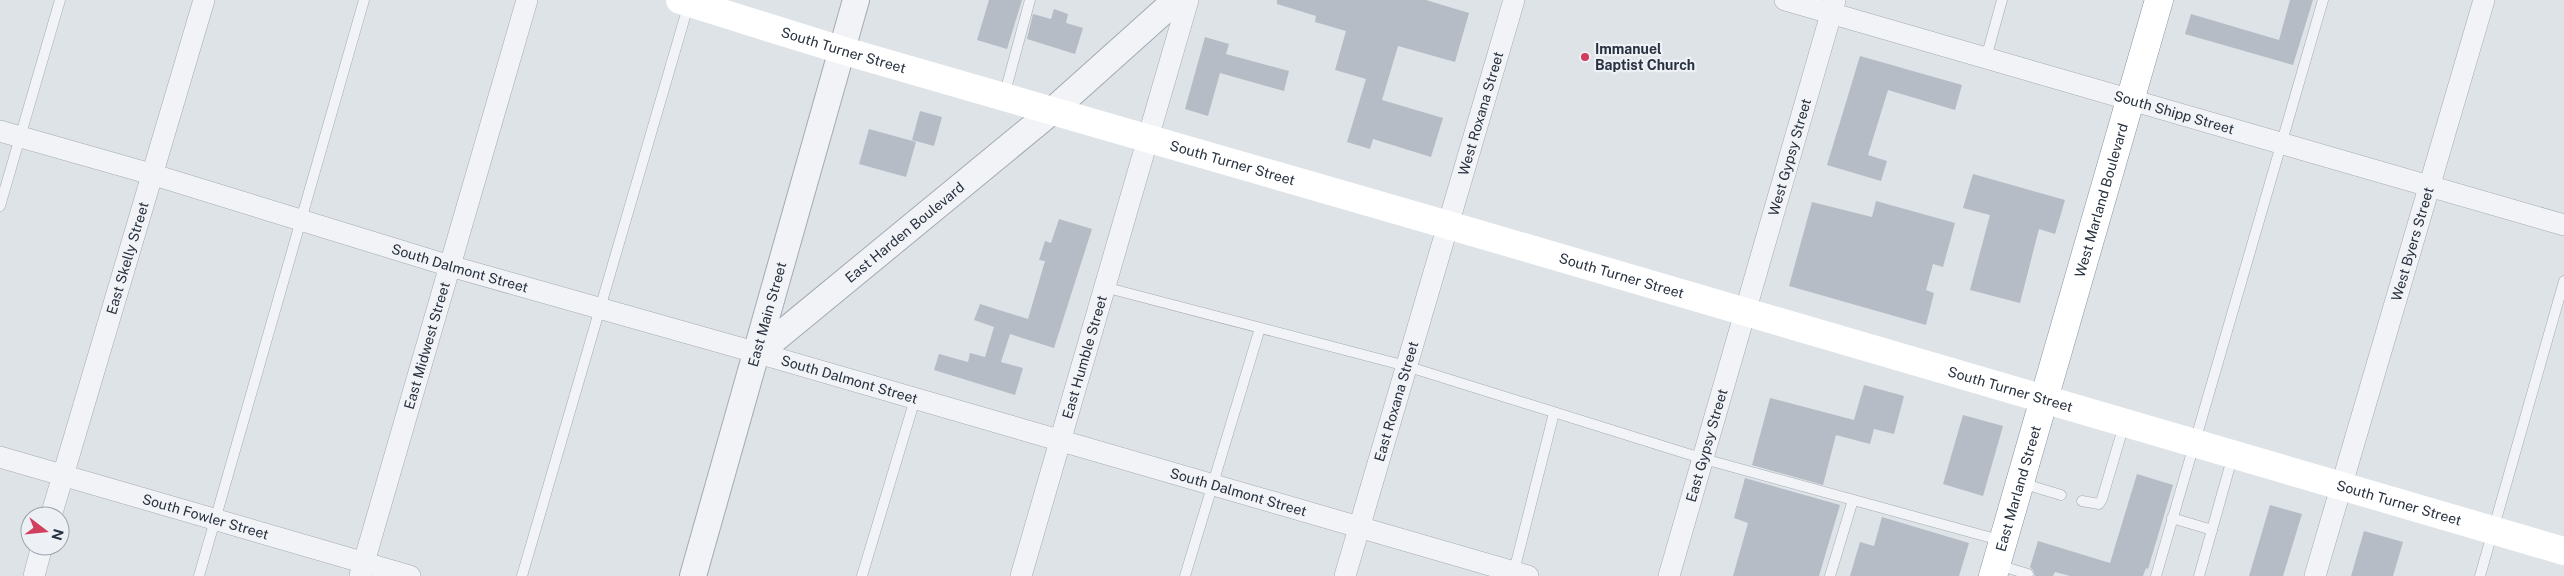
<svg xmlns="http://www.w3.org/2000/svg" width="2564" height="576" font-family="'Public Sans',sans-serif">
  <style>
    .building { fill: #b5bcc5 }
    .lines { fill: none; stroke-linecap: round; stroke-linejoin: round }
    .service-casing { stroke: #a3aab2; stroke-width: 11 }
    .minor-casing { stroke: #a3aab2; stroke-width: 22 }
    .tertiary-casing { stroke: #a3aab2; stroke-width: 28 }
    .trunk-casing { stroke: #85919f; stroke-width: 29 }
    .service { stroke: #f1f3f6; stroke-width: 10 }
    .minor { stroke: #f1f3f6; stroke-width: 21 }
    .tertiary { stroke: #f1f3f6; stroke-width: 26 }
    .secondary { stroke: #fff; stroke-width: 28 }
    .trunk { stroke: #fff; stroke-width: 28 }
    .poi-dot { fill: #d23e5e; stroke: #edf1f6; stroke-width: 2 }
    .labels { text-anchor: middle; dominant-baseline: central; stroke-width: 4.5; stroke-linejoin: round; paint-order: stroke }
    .poi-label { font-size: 14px; font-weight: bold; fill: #27313f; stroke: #edf1f6; text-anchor: start }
    .street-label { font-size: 14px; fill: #27313f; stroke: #edf1f6 }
  </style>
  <rect width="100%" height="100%" fill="#dee3e8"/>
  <!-- building -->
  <g class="building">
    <path d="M 989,0 L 1022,0 L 1007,49 L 977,40 Z"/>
    <path d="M 1277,0 L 1426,0 L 1469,13 L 1455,62 L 1398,46 L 1382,100 L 1443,118 L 1431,157 L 1373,139 L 1370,149 L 1347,142 L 1366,79 L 1335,70 L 1346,31 L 1315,22 L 1316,16 L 1277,4 Z"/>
    <path d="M 2290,0 L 2313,0 L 2293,65 L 2185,34 L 2191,14 L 2279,40 Z"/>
    <path d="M 1054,9 L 1068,14 L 1066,23 L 1083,28 L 1075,54 L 1027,39 L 1033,14 L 1051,19 Z"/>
    <path d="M 1205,37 L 1229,44 L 1226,54 L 1289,71 L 1284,91 L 1220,73 L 1208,116 L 1185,109 Z"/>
    <path d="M 1860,56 L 1962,85 L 1955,110 L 1888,90 L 1868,155 L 1887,161 L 1881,181 L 1827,165 Z"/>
    <path d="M 920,111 L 942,117 L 934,146 L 912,140 Z"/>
    <path d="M 869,129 L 916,142 L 906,177 L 859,164 Z"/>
    <path d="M 1973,174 L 2065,200 L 2055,234 L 2039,229 L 2020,303 L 1970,290 L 1990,215 L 1963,208 Z"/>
    <path d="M 1876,201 L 1955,223 L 1943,267 L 1933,264 L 1926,290 L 1934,293 L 1926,325 L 1789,286 L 1812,202 L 1872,217 Z"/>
    <path d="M 1059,219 L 1092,229 L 1054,348 L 1010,334 L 1001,362 L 1023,368 L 1015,395 L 934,370 L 939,354 L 968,362 L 970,353 L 985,357 L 994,327 L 974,320 L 980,304 L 1028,319 L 1045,261 L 1039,260 L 1045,241 L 1051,243 Z"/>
    <path d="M 1864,385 L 1904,396 L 1894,434 L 1874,429 L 1870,444 L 1836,435 L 1823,485 L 1752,465 L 1770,398 L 1854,420 Z"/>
    <path d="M 1963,415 L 2003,426 L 1983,496 L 1943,484 Z"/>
    <path d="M 2137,474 L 2173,485 L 2148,569 L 2146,568 L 2143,576 L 2070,576 L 2055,572 L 2053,576 L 2035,576 L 2033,570 L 2030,567 L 2038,541 L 2110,563 Z"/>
    <path d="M 1745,478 L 1840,505 L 1819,576 L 1733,576 L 1748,523 L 1734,518 Z"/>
    <path d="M 2270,505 L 2302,514 L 2283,576 L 2249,576 Z"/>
    <path d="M 1882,517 L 1969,543 L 1959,576 L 1850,576 L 1860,542 L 1874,546 Z"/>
    <path d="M 2364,531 L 2403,542 L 2393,576 L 2351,576 Z"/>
  </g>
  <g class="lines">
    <!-- service casing -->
    <g class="service-casing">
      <g id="service">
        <path d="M 1986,58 L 2002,0"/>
        <path d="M 1004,96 L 1030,0"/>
        <path d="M 0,206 L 60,0"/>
        <path d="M 1104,287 L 1406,366 L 1704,459 L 2003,541"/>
        <path d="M 2021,483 L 2061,495"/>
        <path d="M 2082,501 L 2099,504 L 2102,499 L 2124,425"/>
        <path d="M 2172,518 L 2212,530"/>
        <path d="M 1998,565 L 2028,574"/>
        <path d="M 1513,575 L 1554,413"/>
        <path d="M 199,576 L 364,0"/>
        <path d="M 522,576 L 689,3"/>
        <path d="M 862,576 L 915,399"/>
        <path d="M 1185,576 L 1260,328"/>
        <path d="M 1830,576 L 1853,500"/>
        <path d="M 2156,576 L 2323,0"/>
        <path d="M 2199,576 L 2233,455"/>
        <path d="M 2480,576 L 2564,281"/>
      </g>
    </g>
    <!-- minor casing -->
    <g class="minor-casing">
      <g id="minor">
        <path id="s1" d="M 1785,0 L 2564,225"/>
        <path id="s2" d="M 0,131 L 151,174 L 450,266 L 758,353 L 1528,576"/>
        <path id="s3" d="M 0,457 L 410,576"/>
        <path id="s4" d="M 51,516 L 204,0"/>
        <path d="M 34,576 L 42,546"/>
        <path id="s5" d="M 360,576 L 527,0"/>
        <path id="s6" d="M 1021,576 L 1188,0"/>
        <path id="s7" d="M 1345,576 L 1514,0"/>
        <path id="s8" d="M 1669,576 L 1835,0"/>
        <path id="s9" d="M 2315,576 L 2484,0"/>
      </g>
    </g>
    <!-- tertiary casing -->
    <g class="tertiary-casing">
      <g id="tertiary">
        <path id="s10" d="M 758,353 L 1051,112 L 1176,0"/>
        <path id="s11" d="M 693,576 L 856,0"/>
      </g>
    </g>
    <!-- trunk casing -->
    <g class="trunk-casing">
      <g id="trunk">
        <path id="s13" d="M 1993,576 L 2159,0"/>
      </g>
    </g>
    <!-- service -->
    <use href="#service" class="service"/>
    <!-- minor -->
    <use href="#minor" class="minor"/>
    <!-- tertiary -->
    <use href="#tertiary" class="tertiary"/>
    <!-- secondary -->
    <path class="secondary" id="s12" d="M 680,0 L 841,50 L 1448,225 L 2564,551"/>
    <!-- trunk -->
    <use href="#trunk" class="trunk"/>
  </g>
  <!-- markers -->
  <circle class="poi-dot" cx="1585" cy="57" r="5"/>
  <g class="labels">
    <!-- poi labels -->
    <g class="poi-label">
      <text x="1595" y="49">Immanuel<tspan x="1595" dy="16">Baptist Church</tspan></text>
    </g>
    <!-- street labels -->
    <g class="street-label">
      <text stroke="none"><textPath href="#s12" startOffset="171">South Turner Street</textPath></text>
      <text stroke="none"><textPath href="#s1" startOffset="405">South Shipp Street</textPath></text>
      <text stroke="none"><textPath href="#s7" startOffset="482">West Roxana Street</textPath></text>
      <text stroke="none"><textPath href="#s8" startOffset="436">West Gypsy Street</textPath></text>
      <text stroke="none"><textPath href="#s12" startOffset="576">South Turner Street</textPath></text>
      <text stroke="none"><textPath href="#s13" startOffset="391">West Marland Boulevard</textPath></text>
      <text stroke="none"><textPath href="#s10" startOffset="190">East Harden Boulevard</textPath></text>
      <text stroke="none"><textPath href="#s9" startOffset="346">West Byers Street</textPath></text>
      <text stroke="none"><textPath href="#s4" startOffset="269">East Skelly Street</textPath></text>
      <text stroke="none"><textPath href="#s2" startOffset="480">South Dalmont Street</textPath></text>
      <text stroke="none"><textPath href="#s12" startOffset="981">South Turner Street</textPath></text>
      <text stroke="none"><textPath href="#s11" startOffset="272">East Main Street</textPath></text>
      <text stroke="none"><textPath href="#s5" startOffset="240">East Midwest Street</textPath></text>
      <text stroke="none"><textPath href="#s6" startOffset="228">East Humble Street</textPath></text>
      <text stroke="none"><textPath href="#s2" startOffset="885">South Dalmont Street</textPath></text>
      <text stroke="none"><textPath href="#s12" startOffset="1386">South Turner Street</textPath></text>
      <text stroke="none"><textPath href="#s7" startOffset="182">East Roxana Street</textPath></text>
      <text stroke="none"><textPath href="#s8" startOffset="136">East Gypsy Street</textPath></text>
      <text stroke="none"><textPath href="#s13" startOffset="91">East Marland Street</textPath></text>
      <text stroke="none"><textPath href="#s2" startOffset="1290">South Dalmont Street</textPath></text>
      <text stroke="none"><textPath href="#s12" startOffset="1791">South Turner Street</textPath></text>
      <text stroke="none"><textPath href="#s3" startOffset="214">South Fowler Street</textPath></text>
    </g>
  </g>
  <!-- north arrow -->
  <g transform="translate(45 531) rotate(106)"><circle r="24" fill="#edf1f6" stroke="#9ea4ad"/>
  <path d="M0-4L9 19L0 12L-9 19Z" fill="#d23e5e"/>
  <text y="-8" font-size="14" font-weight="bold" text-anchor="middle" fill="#27313f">N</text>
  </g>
</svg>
